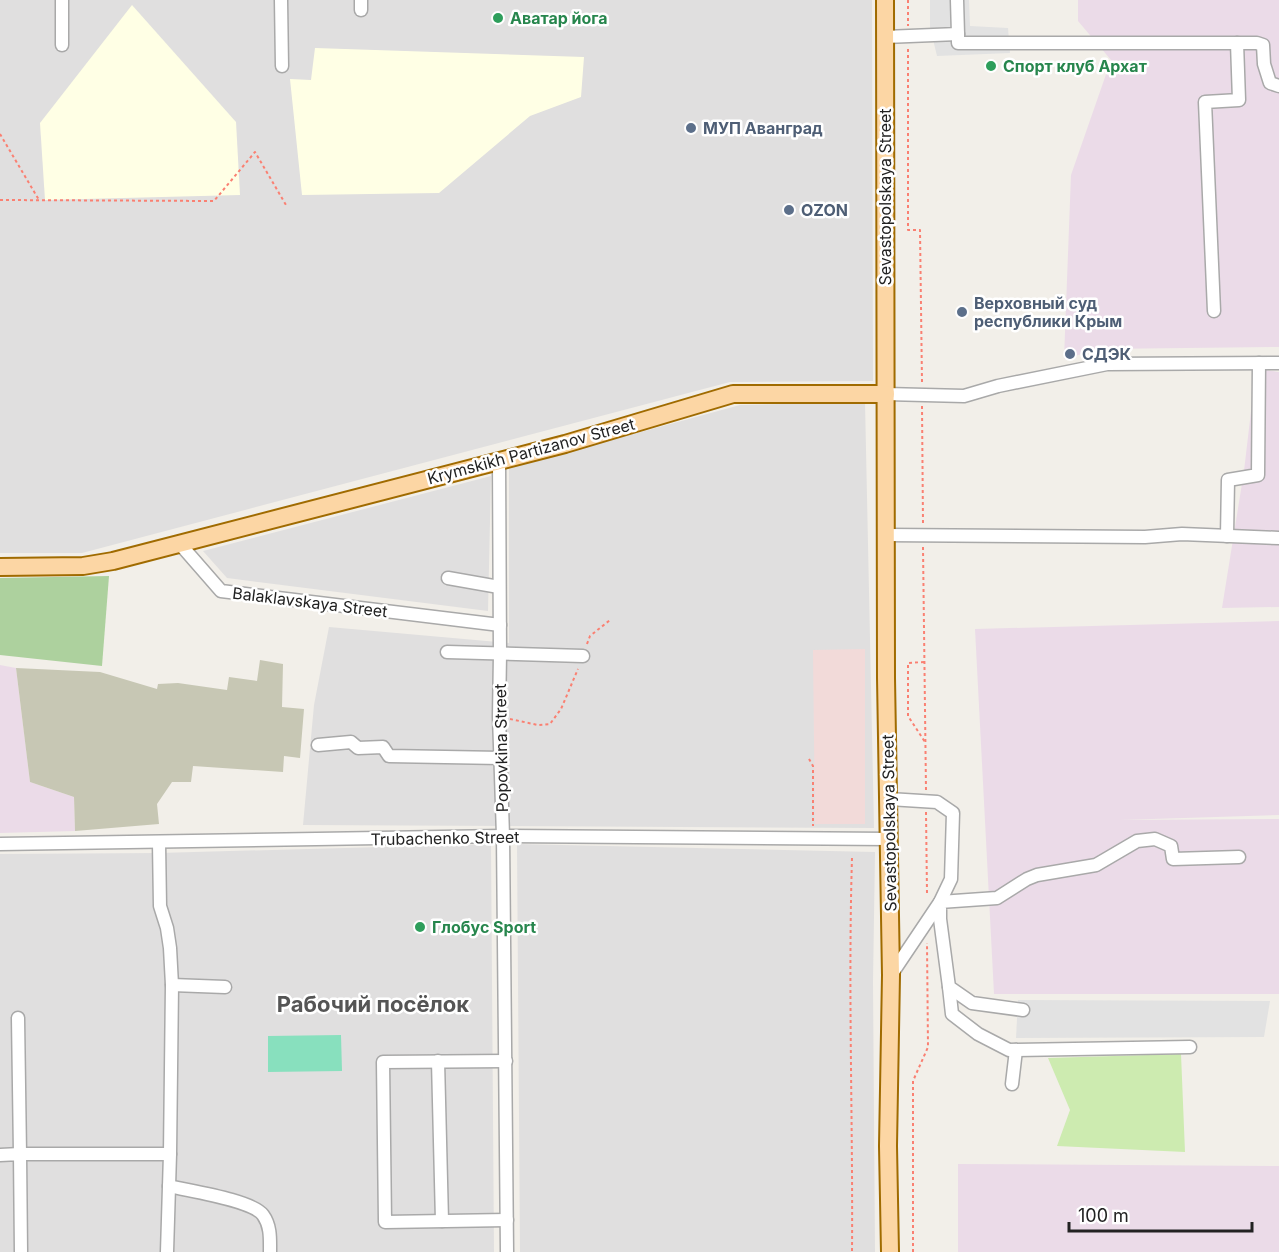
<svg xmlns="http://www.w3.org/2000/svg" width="1279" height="1252" font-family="Inter,sans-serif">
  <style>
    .residential { fill: #e0dfdf }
    .commercial { fill: #f2dad9 }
    .industrial { fill: #ebdbe8 }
    .education { fill: #ffffe5 }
    .construction { fill: #c7c7b4 }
    .grass { fill: #cdebb0 }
    .forest { fill: #add19e }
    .pitch { fill: #88e0be }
    .parking { fill: #e2e2e2 }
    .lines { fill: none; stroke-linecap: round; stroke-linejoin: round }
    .minor-casing { stroke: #a9a9a9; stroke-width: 15 }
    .major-casing { stroke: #a06b00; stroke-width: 20 }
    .path { stroke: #fa8072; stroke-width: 2; stroke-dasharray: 3 3; stroke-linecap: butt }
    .minor { stroke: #fff; stroke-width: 12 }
    .major { stroke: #fcd6a4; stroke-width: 16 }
    .leisure-dot { fill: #2e9e5b; stroke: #fff; stroke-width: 2 }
    .service-dot { fill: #5c6f8a; stroke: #fff; stroke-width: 2 }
    .labels { text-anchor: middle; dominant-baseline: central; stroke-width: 5; stroke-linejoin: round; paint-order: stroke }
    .leisure-label { font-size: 16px; font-weight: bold; fill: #27864d; stroke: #fff; text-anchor: start }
    .service-label { font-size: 16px; font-weight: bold; fill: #4e5e75; stroke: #fff; text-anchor: start }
    .street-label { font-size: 16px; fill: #222; stroke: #fff }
    .district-label { font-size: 22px; font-weight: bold; fill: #555; stroke: #fff }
  </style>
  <rect width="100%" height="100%" fill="#f2efe9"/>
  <!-- residential -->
  <g class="residential">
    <path d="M 0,0 L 872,0 L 873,381 L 730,382 L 82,553 L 0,553 Z"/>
    <path d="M 865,402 L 874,828 L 303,825 L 314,705 L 329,627 L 509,643 L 509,468 L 740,405 Z"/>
    <path d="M 491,476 L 488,611 L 227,578 L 203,551 Z"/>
    <path d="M 491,844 L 494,1252 L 0,1252 L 0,854 L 159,853 Z"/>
    <path d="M 517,844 L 875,852 L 873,982 L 875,1252 L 520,1252 Z"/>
  </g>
  <!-- commercial -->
  <path class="commercial" d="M 865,649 L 865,824 L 815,824 L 813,650 Z"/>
  <!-- industrial -->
  <g class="industrial">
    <path d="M 1078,0 L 1279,0 L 1279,347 L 1100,349 L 1064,359 L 1071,175 L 1111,60 L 1078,21 Z"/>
    <path d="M 1256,369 L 1279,372 L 1279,607 L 1222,608 L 1244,471 Z"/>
    <path d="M 1279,621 L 1279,815 L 1120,820 L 1279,819 L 1279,994 L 994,994 L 975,629 Z"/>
    <path d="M 0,665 L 16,668 L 30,782 L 74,797 L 75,831 L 0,833 Z"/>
    <path d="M 958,1164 L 1279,1166 L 1279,1252 L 958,1252 Z"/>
  </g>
  <!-- education -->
  <g class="education">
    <path d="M 132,5 L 236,122 L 240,195 L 45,200 L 40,123 Z"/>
    <path d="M 315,48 L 584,57 L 581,97 L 530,116 L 439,193 L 302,195 L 290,79 L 311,80 Z"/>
  </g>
  <!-- construction -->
  <path class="construction" d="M 260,660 L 283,664 L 282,707 L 304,709 L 300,758 L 284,756 L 283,772 L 193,766 L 191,782 L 172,782 L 157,804 L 159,824 L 75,831 L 74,797 L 30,782 L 16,668 L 100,672 L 157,689 L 158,684 L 178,683 L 227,690 L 229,677 L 257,681 Z"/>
  <!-- grass -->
  <path class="grass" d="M 1181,1054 L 1185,1152 L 1057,1146 L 1070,1110 L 1048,1058 Z"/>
  <!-- forest -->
  <path class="forest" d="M 109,576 L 102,666 L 0,655 L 0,578 Z"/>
  <!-- pitch -->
  <path class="pitch" d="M 341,1035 L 342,1071 L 268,1072 L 268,1036 Z"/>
  <!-- parking -->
  <g class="parking">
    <path d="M 930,0 L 969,0 L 970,26 L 1008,28 L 1010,53 L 937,56 L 930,27 Z"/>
    <path d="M 1018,1000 L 1270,1001 L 1264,1037 L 1016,1038 Z"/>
  </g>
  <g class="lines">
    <!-- minor casing -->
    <g class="minor-casing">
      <g id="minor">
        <path d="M 62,0 L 62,45"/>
        <path d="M 281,0 L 282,66"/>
        <path d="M 361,0 L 361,10"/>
        <path d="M 958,34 L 958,43 L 1257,43 L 1263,45 L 1264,64 L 1270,83 L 1279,86"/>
        <path d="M 885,37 L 958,34 L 957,0"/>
        <path d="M 1214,311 L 1205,102 L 1239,100 L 1237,43"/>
        <path d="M 886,394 L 964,396 L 998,386 L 1107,364 L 1279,363"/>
        <path d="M 499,461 L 500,654 L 499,716 L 503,836 L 507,1252"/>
        <path d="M 886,535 L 1145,537 L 1182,534 L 1279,538"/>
        <path d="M 1227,536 L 1228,480 L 1258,475 L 1259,363"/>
        <path d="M 180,544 L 221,591 L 500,625"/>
        <path d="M 448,578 L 499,587"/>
        <path d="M 447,652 L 583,656"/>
        <path d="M 318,745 L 351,742 L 358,748 L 383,747 L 389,756 L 501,758"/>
        <path d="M 889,799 L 937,802 L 953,813 L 951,879 L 940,902 L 891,975"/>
        <path d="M 159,843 L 160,906 L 167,928 L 170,948 L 172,985 L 170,1154 L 167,1252"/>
        <path d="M 0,844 L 503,836 L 890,839"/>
        <path d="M 172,985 L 225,987"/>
        <path d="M 949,987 L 952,1014 L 978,1034 L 1009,1050 L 1190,1047"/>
        <path d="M 1023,1010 L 972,1003 L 949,987 L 940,919 L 940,902 L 997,898 L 1027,879 L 1037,875 L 1096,865 L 1137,841 L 1155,839 L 1171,846 L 1173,859 L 1239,857"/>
        <path d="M 18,1018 L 20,1154 L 170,1154"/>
        <path d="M 438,1061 L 442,1221"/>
        <path d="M 506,1061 L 383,1062 L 385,1222 L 507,1220"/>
        <path d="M 1012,1084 L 1016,1050"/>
        <path d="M 0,1155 L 20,1154 L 21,1252"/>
        <path d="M 169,1186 C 189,1191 252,1200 263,1215 C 271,1226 270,1239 270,1252"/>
      </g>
    </g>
    <!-- major casing -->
    <g class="major-casing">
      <g id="major">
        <path d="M 885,0 L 886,678 L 891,975 L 888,1146 L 890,1252"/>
        <path d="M 0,567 L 83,566 L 113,561 L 565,444 L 733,394 L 886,394"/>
      </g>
    </g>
    <!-- path -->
    <g class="path">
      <path d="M 908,0 L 908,26"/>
      <path d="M 908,49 L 908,230 L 920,230 L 922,382"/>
      <path d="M 0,134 L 39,200"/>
      <path d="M 0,200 L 214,201 L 255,152 L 286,205"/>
      <path d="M 922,406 L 923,523"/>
      <path d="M 923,547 L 926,790"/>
      <path d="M 587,644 L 590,636 L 610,620"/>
      <path d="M 924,662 L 908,663 L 908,716 L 925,742"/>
      <path d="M 510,719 L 538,725 L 550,724 L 561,709 L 578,669"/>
      <path d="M 809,759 L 813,766 L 813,826"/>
      <path d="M 926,812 L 927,893"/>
      <path d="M 852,858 C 848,989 853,1121 852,1252"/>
      <path d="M 913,1252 L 913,1081 L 928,1047 L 927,943"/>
    </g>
    <!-- minor -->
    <use href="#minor" class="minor"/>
    <!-- major -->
    <use href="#major" class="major"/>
  </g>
  <!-- markers -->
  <g class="leisure-dot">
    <circle cx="498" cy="18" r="6"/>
    <circle cx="991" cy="66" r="6"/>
    <circle cx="420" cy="927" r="6"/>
  </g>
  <g class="service-dot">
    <circle cx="691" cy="128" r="6"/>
    <circle cx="789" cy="210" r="6"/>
    <circle cx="962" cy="312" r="6"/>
    <circle cx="1070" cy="354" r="6"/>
  </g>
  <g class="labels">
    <!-- leisure labels -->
    <g class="leisure-label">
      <text x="510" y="18">Аватар йога</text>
      <text x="1003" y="66">Спорт клуб Архат</text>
      <text x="432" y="927">Глобус Sport</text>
    </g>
    <!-- service labels -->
    <g class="service-label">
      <text x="703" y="128">МУП Аванград</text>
      <text x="801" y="210">OZON</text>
      <text x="974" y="303">Верховный суд<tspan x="974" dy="18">республики Крым</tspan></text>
      <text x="1082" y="354">СДЭК</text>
    </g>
    <!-- street labels -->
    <g class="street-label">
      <text transform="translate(885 197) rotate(-90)">Sevastopolskaya Street</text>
      <text transform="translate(531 451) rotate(-15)">Krymskikh Partizanov Street</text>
      <text transform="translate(310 602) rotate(7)">Balaklavskaya Street</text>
      <text transform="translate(501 748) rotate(-91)">Popovkina Street</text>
      <text transform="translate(889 823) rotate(-91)">Sevastopolskaya Street</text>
      <text transform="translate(445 838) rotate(-1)">Trubachenko Street</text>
    </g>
    <!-- district labels -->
    <g class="district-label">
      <text x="373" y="1004">Рабочий посёлок</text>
    </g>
  </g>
  <!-- scale -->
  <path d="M1069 1222v9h183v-9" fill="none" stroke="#222222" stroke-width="3"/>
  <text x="1078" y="1222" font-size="18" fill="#222222" stroke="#ffffff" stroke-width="4.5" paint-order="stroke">100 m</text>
</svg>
